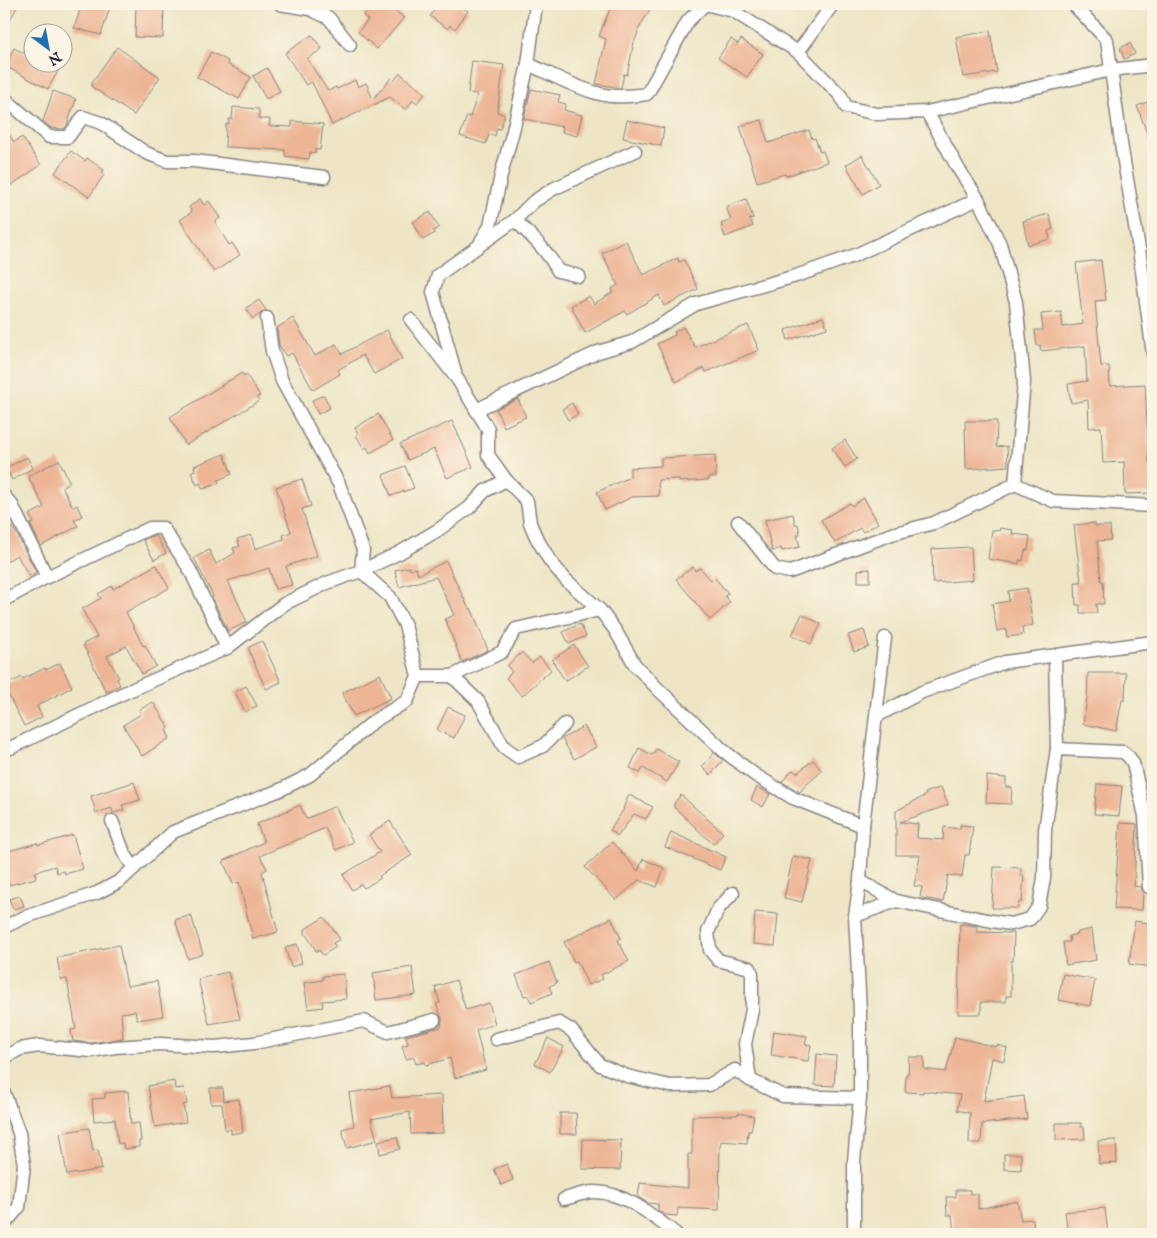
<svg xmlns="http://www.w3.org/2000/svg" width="1157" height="1238" font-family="'IM FELL English',serif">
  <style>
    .building { fill: #edb595 }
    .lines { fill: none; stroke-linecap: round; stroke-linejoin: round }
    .minor-casing { stroke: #888480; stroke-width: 15 }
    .minor { stroke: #fff; stroke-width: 12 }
  </style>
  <rect width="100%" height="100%" fill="#fcf5e5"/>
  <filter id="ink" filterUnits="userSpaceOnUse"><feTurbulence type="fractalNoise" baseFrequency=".02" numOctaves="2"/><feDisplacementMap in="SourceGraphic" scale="10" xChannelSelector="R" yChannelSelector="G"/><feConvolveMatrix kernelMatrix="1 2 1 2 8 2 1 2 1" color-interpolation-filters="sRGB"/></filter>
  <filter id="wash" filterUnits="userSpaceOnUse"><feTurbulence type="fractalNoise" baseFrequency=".0096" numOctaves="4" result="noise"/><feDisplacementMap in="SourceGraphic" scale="20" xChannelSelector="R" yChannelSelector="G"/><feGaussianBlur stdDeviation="1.12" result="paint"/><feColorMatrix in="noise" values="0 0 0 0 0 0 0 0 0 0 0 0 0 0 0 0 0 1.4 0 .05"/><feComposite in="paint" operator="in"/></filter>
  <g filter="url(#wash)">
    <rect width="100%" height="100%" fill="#ede5c5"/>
    <g id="blocks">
      <!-- building -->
      <g class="building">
        <path d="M 4,4 L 19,4 L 4,30 Z"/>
        <path d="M 82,4 L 100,4 L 110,7 L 101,35 L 74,28 Z"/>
        <path d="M 136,4 L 164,4 L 163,38 L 135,37 Z"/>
        <path d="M 374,4 L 387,4 L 404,18 L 377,49 L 358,32 L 368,20 L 363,16 Z"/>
        <path d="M 439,4 L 458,4 L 468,11 L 455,29 L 450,25 L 448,29 L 430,16 Z"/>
        <path d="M 612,4 L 653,4 L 637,32 L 638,33 L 634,42 L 627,75 L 624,74 L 621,88 L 596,84 L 606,39 L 599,36 Z"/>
        <path d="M 990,31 L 997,72 L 963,77 L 956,37 Z"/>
        <path d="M 312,35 L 322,49 L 307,59 L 328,91 L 336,87 L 337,89 L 355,80 L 358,87 L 366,83 L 373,99 L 391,78 L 394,81 L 400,73 L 425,94 L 417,103 L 413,100 L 406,110 L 390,97 L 332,125 L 312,82 L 306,85 L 285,53 Z"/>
        <path d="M 731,39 L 738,44 L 741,39 L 763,54 L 747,77 L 718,58 Z"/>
        <path d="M 1130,43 L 1135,54 L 1124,59 L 1120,48 Z"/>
        <path d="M 117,47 L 160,77 L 134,115 L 92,87 L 92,82 Z"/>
        <path d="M 14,48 L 32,58 L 32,62 L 41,62 L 58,71 L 48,89 L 5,66 Z"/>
        <path d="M 211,52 L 228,61 L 227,64 L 251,77 L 239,99 L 197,77 Z"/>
        <path d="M 472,61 L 504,65 L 497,112 L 505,115 L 500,129 L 497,128 L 495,136 L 489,134 L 486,144 L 460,136 L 467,116 L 470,117 L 478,94 L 468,93 Z"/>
        <path d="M 267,68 L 280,91 L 266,99 L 253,76 Z"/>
        <path d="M 531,89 L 560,95 L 558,102 L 566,104 L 564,110 L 582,115 L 577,136 L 562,132 L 563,127 L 524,119 Z"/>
        <path d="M 53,91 L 76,99 L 67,125 L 64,129 L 51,128 L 43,121 Z"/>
        <path d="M 1153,100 L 1153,146 L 1152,147 L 1137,106 Z"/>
        <path d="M 233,107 L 259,109 L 259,119 L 270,119 L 269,126 L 292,127 L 292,121 L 323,124 L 320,150 L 315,149 L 315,153 L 310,152 L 309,159 L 285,156 L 285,150 L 225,147 L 226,124 L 229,124 L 229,119 L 232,119 Z"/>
        <path d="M 627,120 L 664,128 L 661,146 L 623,138 Z"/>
        <path d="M 762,120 L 768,143 L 809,130 L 812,139 L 815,138 L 820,152 L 823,151 L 827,162 L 786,176 L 785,174 L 757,182 L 740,126 Z"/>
        <path d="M 4,127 L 14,142 L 22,137 L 41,165 L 10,186 L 4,177 Z"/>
        <path d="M 71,151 L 85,161 L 87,158 L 104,170 L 102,173 L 104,175 L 89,197 L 55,173 Z"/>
        <path d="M 862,155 L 879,184 L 863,194 L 846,165 Z"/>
        <path d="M 200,199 L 204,205 L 209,201 L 220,218 L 215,222 L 229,245 L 232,243 L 240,255 L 214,272 L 180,220 L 192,212 L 189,207 Z"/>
        <path d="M 746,199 L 753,218 L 750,219 L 753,226 L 725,237 L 721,224 L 731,220 L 726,207 Z"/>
        <path d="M 430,212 L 439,228 L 433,231 L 435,233 L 423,240 L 413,222 Z"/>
        <path d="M 1049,214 L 1053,229 L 1048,231 L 1050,239 L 1028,245 L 1023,221 Z"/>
        <path d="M 626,241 L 643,275 L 678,258 L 679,262 L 684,260 L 698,289 L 664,306 L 659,295 L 627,314 L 625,311 L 585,333 L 571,306 L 589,296 L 594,304 L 613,292 L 612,289 L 618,285 L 602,253 Z"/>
        <path d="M 1101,260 L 1106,300 L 1095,301 L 1101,366 L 1109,366 L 1110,386 L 1145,384 L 1149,463 L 1153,463 L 1153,493 L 1125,494 L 1124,462 L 1103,463 L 1101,427 L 1089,428 L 1088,400 L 1071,403 L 1068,384 L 1087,381 L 1085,346 L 1041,351 L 1040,345 L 1037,346 L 1035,330 L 1043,330 L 1041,314 L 1061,312 L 1063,327 L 1083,324 L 1076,263 Z"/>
        <path d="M 259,300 L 266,310 L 253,319 L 246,308 Z"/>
        <path d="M 823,317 L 827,328 L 788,340 L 785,330 Z"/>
        <path d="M 293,318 L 315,356 L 336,344 L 342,354 L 387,330 L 402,359 L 374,374 L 363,355 L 338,370 L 340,374 L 313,390 L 292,353 L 286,356 L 279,345 L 277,328 Z"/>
        <path d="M 748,325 L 759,350 L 706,372 L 704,368 L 676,382 L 657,344 L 675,335 L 674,332 L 683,327 L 695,347 Z"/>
        <path d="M 242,373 L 244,376 L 246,374 L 260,396 L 257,397 L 259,401 L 186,445 L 170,417 Z"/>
        <path d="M 324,395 L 330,408 L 318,414 L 312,400 Z"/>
        <path d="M 518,399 L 526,417 L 504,427 L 496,409 Z"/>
        <path d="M 572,403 L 578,414 L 568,420 L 562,409 Z"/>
        <path d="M 378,414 L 393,440 L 370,453 L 367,447 L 364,449 L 356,435 L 358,433 L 355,428 Z"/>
        <path d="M 452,421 L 473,467 L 447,478 L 434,449 L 408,460 L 400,444 Z"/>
        <path d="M 965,421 L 997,421 L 996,447 L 1007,446 L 1008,466 L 966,469 Z"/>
        <path d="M 845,440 L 857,459 L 845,467 L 832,448 Z"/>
        <path d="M 224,454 L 232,474 L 218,480 L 219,483 L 203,489 L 200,483 L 197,485 L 191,472 L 195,470 L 194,466 Z"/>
        <path d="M 715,455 L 716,477 L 709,477 L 709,480 L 679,482 L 679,479 L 658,480 L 659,496 L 632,497 L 605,510 L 597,492 L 630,477 L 630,468 L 661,466 L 661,458 Z"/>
        <path d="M 27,457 L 33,468 L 12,480 L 6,468 Z"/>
        <path d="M 59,460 L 70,483 L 62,487 L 73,507 L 77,505 L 82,516 L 74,520 L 78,526 L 41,546 L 30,524 L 34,523 L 29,515 L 44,507 L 28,476 Z"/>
        <path d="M 405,466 L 414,488 L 391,496 L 383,475 Z"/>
        <path d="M 302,479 L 311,506 L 302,509 L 317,556 L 286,566 L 292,585 L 275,589 L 269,568 L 228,581 L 247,622 L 228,631 L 212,597 L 213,596 L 194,558 L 209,550 L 216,564 L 235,553 L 233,548 L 240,546 L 237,539 L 251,535 L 255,549 L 284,539 L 283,535 L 291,532 L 276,487 Z"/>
        <path d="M 864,498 L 878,523 L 863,532 L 860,528 L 835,543 L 821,520 L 850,503 L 852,506 Z"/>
        <path d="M 793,514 L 795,524 L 798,524 L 800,534 L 797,535 L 800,547 L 782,551 L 781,548 L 772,551 L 765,520 Z"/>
        <path d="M 1095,523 L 1095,526 L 1110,526 L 1111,540 L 1097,541 L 1101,581 L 1103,581 L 1104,604 L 1096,604 L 1097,613 L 1080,613 L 1080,605 L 1076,605 L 1075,582 L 1081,582 L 1074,525 Z"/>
        <path d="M 13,527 L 36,572 L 29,576 L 17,555 L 4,563 L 4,532 Z"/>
        <path d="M 1000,528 L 1013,530 L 1012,534 L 1030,536 L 1028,550 L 1025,550 L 1023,561 L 1019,560 L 1019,564 L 988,559 L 992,530 L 999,531 Z"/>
        <path d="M 152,536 L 156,536 L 166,553 L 154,560 L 143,540 Z"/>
        <path d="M 971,547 L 973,580 L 933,583 L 932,549 Z"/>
        <path d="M 446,561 L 469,609 L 471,608 L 488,650 L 462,662 L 445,619 L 454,615 L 436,577 L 399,587 L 395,570 L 409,567 L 410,570 L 416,568 L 418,575 Z"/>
        <path d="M 156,565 L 169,588 L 126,612 L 143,646 L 145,645 L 156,666 L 142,674 L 126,646 L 107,656 L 119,678 L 117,679 L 120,685 L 106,692 L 83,644 L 97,637 L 82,609 L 101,598 L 98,594 L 112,586 L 113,589 Z"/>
        <path d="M 693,567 L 695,571 L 700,568 L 711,580 L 714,577 L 728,593 L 725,596 L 730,602 L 710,620 L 676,579 Z"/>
        <path d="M 870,569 L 870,582 L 858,582 L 858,570 Z"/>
        <path d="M 1027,588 L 1033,625 L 1022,627 L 1023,635 L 1007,637 L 1006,629 L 997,631 L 992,604 L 1009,601 L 1008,591 Z"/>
        <path d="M 802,614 L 821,624 L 811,644 L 792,635 Z"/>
        <path d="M 580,624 L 586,636 L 569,644 L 563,632 Z"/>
        <path d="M 864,630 L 869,647 L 854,652 L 848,635 Z"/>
        <path d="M 262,641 L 281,682 L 266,689 L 249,651 L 249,647 Z"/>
        <path d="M 574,645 L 588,666 L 565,681 L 552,660 Z"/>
        <path d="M 522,652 L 532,663 L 540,657 L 551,670 L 522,696 L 506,678 L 512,672 L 507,666 Z"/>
        <path d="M 60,663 L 72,687 L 37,706 L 42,717 L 24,726 L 4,686 L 22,677 L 23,679 L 45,668 L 46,670 Z"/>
        <path d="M 1088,673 L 1126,673 L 1125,700 L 1122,700 L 1116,731 L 1083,724 L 1087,699 Z"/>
        <path d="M 380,674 L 391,698 L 354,716 L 342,693 Z"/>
        <path d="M 246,686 L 257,706 L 245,712 L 235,692 Z"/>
        <path d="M 153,702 L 169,728 L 166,730 L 170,738 L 142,756 L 123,725 L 141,714 L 139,710 Z"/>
        <path d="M 448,707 L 465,715 L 454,738 L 437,730 Z"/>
        <path d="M 584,726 L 596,747 L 574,759 L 562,739 Z"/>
        <path d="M 639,748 L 652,755 L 656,749 L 679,762 L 667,782 L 643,768 L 640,773 L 630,768 Z"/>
        <path d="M 714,753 L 723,760 L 710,775 L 702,767 Z"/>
        <path d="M 813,760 L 822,771 L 806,785 L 800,792 L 782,782 L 792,770 L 797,773 Z"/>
        <path d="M 987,776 L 1006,778 L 1006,787 L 1012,787 L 1011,804 L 986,803 Z"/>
        <path d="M 134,782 L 140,800 L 122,805 L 124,810 L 113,813 L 112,808 L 96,813 L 91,796 Z"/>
        <path d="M 1097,784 L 1122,786 L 1119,816 L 1094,814 Z"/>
        <path d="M 757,787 L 770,794 L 763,807 L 751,800 Z"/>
        <path d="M 941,787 L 948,805 L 900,822 L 918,824 L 917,838 L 943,840 L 944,827 L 960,829 L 960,825 L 973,826 L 969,855 L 965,855 L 962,877 L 948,875 L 943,902 L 923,898 L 920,896 L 922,887 L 914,886 L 920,855 L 896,855 L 896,811 L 926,795 L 925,793 Z"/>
        <path d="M 629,795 L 653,807 L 646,819 L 634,814 L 618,836 L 610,830 L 624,809 L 623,808 Z"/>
        <path d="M 681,795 L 723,833 L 713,844 L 674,807 L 674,803 Z"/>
        <path d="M 300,805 L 306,819 L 335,806 L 353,842 L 336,850 L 325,828 L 260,856 L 267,869 L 262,872 L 278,932 L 253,939 L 239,882 L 233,884 L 223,861 L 264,842 L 257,824 Z"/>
        <path d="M 390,821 L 412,855 L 379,876 L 381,878 L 364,888 L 361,884 L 352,890 L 343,875 L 380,852 L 369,835 Z"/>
        <path d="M 1120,823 L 1137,824 L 1134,886 L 1141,887 L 1143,892 L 1142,910 L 1114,909 Z"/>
        <path d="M 671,832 L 726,857 L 720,870 L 665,847 Z"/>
        <path d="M 73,835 L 83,869 L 65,874 L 64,871 L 57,873 L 55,866 L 35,872 L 36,878 L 9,885 L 4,865 L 4,852 L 38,843 L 38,845 Z"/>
        <path d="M 612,842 L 638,871 L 643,859 L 664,868 L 657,887 L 639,880 L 616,900 L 585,867 Z"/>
        <path d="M 793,856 L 812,860 L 802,902 L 784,898 Z"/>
        <path d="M 994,867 L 1021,868 L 1021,876 L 1024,876 L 1022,902 L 1019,902 L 1018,908 L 992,908 Z"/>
        <path d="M 20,896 L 24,906 L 13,909 L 9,899 Z"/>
        <path d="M 755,912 L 778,914 L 775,946 L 753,944 Z"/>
        <path d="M 191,915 L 203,954 L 188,959 L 175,920 Z"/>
        <path d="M 324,917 L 340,939 L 333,943 L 336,947 L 323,955 L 319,950 L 317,952 L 305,933 L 305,929 Z"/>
        <path d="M 611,918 L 621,938 L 618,940 L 629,961 L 601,975 L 603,979 L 588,985 L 577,961 L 574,962 L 564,942 Z"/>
        <path d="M 1135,921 L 1153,924 L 1153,949 L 1151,967 L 1129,964 Z"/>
        <path d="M 960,924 L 977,926 L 977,932 L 1014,933 L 1013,961 L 1011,961 L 1011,996 L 1006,996 L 1006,1002 L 981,1002 L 981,1014 L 958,1014 Z"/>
        <path d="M 1092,929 L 1096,960 L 1066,965 L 1063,942 L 1070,942 L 1069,936 L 1078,934 L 1078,932 Z"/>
        <path d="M 297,944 L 302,963 L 291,967 L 285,947 Z"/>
        <path d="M 119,945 L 127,986 L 157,981 L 163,1016 L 137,1020 L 135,1011 L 121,1013 L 123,1038 L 91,1043 L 73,1041 L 71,1030 L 76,1029 L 67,979 L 61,980 L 57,958 Z"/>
        <path d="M 549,962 L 557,983 L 549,986 L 552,993 L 531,1002 L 528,995 L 524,996 L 516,975 Z"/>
        <path d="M 412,967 L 416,995 L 376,1000 L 373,973 Z"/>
        <path d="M 228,972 L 240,1019 L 209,1024 L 198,979 Z"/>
        <path d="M 344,974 L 346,999 L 322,1001 L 323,1007 L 308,1009 L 304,983 L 323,980 L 323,976 Z"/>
        <path d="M 1063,974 L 1095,980 L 1090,1006 L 1058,1000 Z"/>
        <path d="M 456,980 L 466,1010 L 489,1003 L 495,1024 L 476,1030 L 486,1070 L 455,1078 L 450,1058 L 426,1065 L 425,1062 L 416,1064 L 414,1057 L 406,1059 L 402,1046 L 408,1044 L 406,1036 L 441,1027 L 442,1018 L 436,1004 L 440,1003 L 435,987 Z"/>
        <path d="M 774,1031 L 807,1036 L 805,1044 L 811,1045 L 808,1061 L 771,1055 Z"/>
        <path d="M 955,1037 L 996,1047 L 997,1045 L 1007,1048 L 1004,1061 L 992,1058 L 984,1101 L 1024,1096 L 1027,1119 L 982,1124 L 981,1143 L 969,1143 L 970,1113 L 957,1110 L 960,1095 L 923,1091 L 923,1093 L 905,1092 L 906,1074 L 908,1074 L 909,1057 L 924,1057 L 924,1069 L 946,1072 Z"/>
        <path d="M 548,1038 L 564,1047 L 550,1072 L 535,1064 Z"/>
        <path d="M 817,1054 L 836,1056 L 834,1086 L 815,1085 Z"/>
        <path d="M 174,1081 L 175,1089 L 184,1088 L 187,1104 L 183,1105 L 186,1122 L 155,1127 L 148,1086 Z"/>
        <path d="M 390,1086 L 392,1098 L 442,1095 L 443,1133 L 411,1134 L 410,1112 L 371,1119 L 377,1140 L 347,1148 L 342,1129 L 354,1126 L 349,1093 Z"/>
        <path d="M 210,1088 L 223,1088 L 224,1101 L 239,1099 L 243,1132 L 231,1134 L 231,1129 L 225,1130 L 222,1104 L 211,1104 Z"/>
        <path d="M 128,1091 L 131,1124 L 139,1123 L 141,1141 L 139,1141 L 139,1147 L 124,1149 L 123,1143 L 118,1144 L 115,1119 L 94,1121 L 92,1099 L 105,1098 L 105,1093 Z"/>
        <path d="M 560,1113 L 576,1113 L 577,1134 L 560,1134 Z"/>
        <path d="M 738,1113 L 754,1116 L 751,1131 L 748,1131 L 747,1143 L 721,1141 L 721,1146 L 720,1146 L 719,1210 L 678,1208 L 677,1216 L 665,1215 L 658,1210 L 658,1204 L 648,1203 L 638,1197 L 640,1183 L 688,1188 L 688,1154 L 692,1154 L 692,1116 L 737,1115 Z"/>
        <path d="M 1056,1123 L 1081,1123 L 1081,1127 L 1084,1127 L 1085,1139 L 1056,1140 Z"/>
        <path d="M 89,1128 L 93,1151 L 98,1150 L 102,1169 L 67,1175 L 60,1133 Z"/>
        <path d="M 397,1137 L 400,1149 L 380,1154 L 378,1141 Z"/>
        <path d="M 583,1139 L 621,1140 L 620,1170 L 582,1169 Z"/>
        <path d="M 1116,1140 L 1117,1163 L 1099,1164 L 1098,1141 Z"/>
        <path d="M 1004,1154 L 1021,1154 L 1021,1170 L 1004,1169 Z"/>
        <path d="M 507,1164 L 513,1180 L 501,1185 L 494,1169 Z"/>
        <path d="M 956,1190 L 970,1190 L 970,1194 L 978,1194 L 978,1209 L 1017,1201 L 1021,1220 L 1033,1219 L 1034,1232 L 1018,1234 L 954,1234 L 952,1215 L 947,1215 L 946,1197 L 956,1197 Z"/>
        <path d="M 1105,1208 L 1108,1234 L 1068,1234 L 1065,1212 Z"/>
      </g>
    </g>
  </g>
  <g filter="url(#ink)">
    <use href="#blocks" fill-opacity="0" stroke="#888480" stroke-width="1"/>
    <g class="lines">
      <!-- minor casing -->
      <g class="minor-casing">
        <g id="minor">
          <path d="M 280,4 L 310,9 L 329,18 L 350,45"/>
          <path d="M 1073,4 L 1107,40 L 1122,150 L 1139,249 L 1153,354"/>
          <path d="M 528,64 C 551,74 575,88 600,94 C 615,98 632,96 647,94 L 688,21 L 705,4 L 733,11 L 798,52"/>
          <path d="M 4,98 L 49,137 L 68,137 L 83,117 L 101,123 L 146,153 L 167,161 L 194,161 L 324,177"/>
          <path d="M 927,112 L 1111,70 L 1153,65"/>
          <path d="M 515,220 L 533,202 L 553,189 L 635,151"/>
          <path d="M 481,241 L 490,226 L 502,171 L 513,131 L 528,64 L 536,4"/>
          <path d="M 455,372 L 433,292 L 438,275 L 515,220 C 531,236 547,250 558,271 L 579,276"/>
          <path d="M 476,410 L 598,352 L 632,342 L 696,304 L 796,276 L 853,256 L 978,199"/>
          <path d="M 506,480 L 527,501 L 530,523 L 536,537 L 550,561 L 566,580 L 600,610 L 615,630 L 635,665 L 659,690 L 724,751 L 755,775 L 793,798 L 863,826"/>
          <path d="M 1015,484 L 1053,501 L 1153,506"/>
          <path d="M 4,496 L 12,505 L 47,577"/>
          <path d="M 738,522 L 775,569 L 790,572 L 892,534 L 934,523 L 1015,484 L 1024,381 L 1016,302 L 1000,244 L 978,199 L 958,168 L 927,112 L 877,114 L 846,107 L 841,96 L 798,52 L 833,4"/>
          <path d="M 4,600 L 47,577 L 150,528 L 163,528 L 190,570 L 227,648"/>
          <path d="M 1055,656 L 1057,749"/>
          <path d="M 418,676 L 452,676 L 478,701 L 504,747 L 518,757 L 543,746 L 565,724"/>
          <path d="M 452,676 L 502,652 L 516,629 L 600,610"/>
          <path d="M 877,716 L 922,692 L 1005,662 L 1153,642"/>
          <path d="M 4,751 L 124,693 L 227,648 L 284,604 L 327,583 L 361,571 L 399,553 L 438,530 L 469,508 L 485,491 L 506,480 L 488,455 L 488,429 L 458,380 L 411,320"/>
          <path d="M 134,868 L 173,832 L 280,790 L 310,775 L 374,721 L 407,701 L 418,676 L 405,625 L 390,597 L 361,571 L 363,550 L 339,484 L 282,381 L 272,351 L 267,318"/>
          <path d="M 860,881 L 896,901 L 992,921 L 1011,924 L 1030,919 L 1039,906 L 1044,878 L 1045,830 L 1057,749 L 1123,752 L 1129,757 L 1133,763 L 1145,816 L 1149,887"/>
          <path d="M 733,893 L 718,909 L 708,932 L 710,950 L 718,960 L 750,968 L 752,974 L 752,1010 L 745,1044 L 750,1080"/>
          <path d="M 855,916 L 896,901"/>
          <path d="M 4,927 L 25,917 L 97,893 L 120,881 L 134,868 L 124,853 L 112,821"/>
          <path d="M 496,1039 L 559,1023 L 571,1030 L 600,1065 L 627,1076 L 670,1086 L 709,1085 L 735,1070 L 750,1080 L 783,1096 L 860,1098"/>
          <path d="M 4,1058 L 20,1049 L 39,1046 L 91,1051 L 115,1047 L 160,1044 L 215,1047 L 254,1043 L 364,1021 L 388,1032 L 434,1020"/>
          <path d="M 4,1093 L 19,1133 L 24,1165 L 19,1207 L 4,1225"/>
          <path d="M 564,1199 C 573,1197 584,1192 594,1192 C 625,1192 653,1216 676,1234"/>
          <path d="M 854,1234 L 854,1161 L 860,1098 L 860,1011 L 855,916 L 860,881 L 863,826 L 885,638"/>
        </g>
      </g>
      <!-- minor -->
      <use href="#minor" class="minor"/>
    </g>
  </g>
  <!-- margin -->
  <rect width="1157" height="1238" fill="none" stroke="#fcf5e5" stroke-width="20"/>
  <!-- north arrow -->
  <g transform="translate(48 48) rotate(148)"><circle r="24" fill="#fcf5e5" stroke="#a5a1a1"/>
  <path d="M0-4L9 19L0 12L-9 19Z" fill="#1f6fb2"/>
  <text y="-8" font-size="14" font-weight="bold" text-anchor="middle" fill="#22223b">N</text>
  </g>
</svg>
